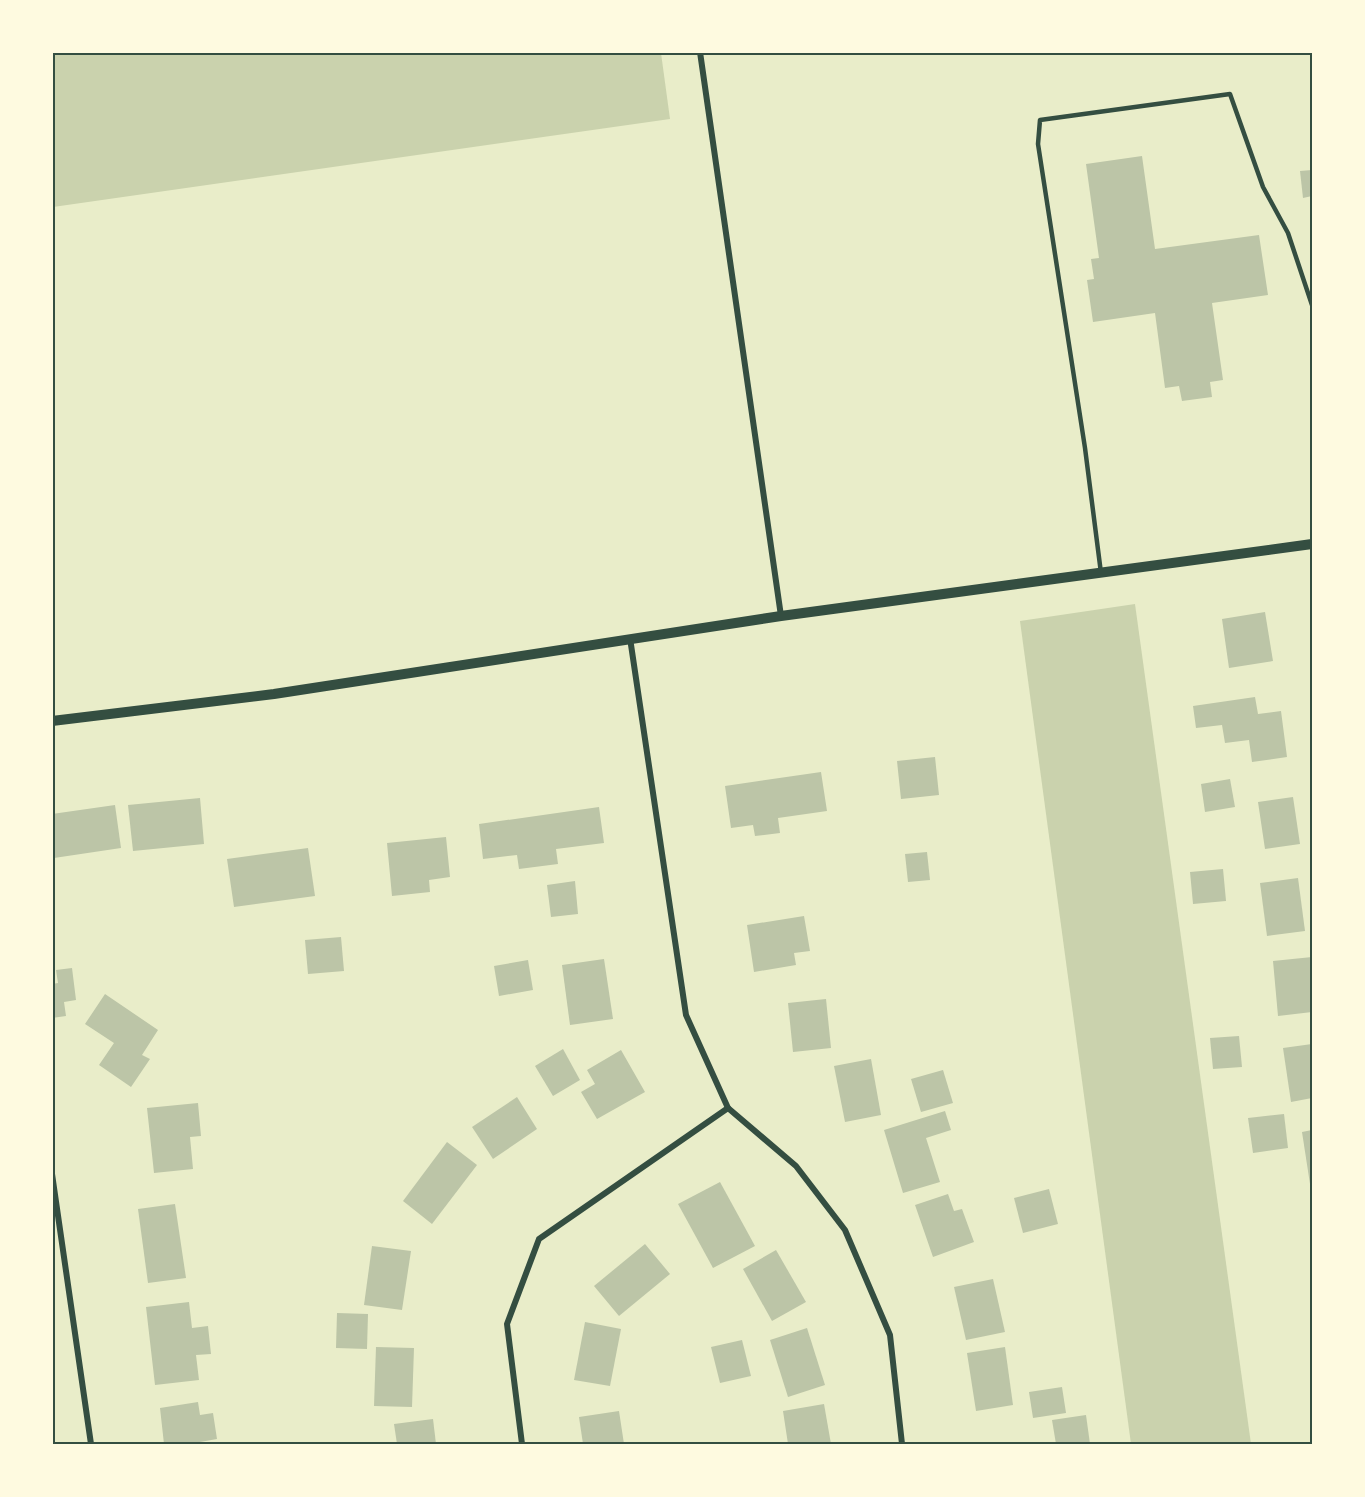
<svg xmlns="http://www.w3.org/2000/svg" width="1365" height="1497" font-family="Montserrat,sans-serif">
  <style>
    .green { fill: #cad2ad }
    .building { fill: #bcc5a7 }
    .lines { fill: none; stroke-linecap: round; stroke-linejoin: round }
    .service { stroke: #344e41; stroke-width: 4.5 }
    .minor { stroke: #344e41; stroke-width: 6 }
    .tertiary { stroke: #344e41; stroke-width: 10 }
    .neatline { fill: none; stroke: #344e41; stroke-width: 2 }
  </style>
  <rect width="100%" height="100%" fill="#e9edc9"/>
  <!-- green -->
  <g class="green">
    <path d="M 52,53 L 661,53 L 670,119 L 53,207 Z"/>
    <path d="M 1135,604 L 1251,1444 L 1131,1444 L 1020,621 Z"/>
  </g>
  <!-- building -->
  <g class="building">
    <path d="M 1142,156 L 1155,249 L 1259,235 L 1268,295 L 1212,303 L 1223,380 L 1210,382 L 1212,397 L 1182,401 L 1179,386 L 1165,388 L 1155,313 L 1093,322 L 1087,280 L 1094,279 L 1091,259 L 1099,258 L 1086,164 Z"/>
    <path d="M 1312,170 L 1312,196 L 1303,198 L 1300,171 Z"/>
    <path d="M 1265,612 L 1273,661 L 1229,668 L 1222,619 Z"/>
    <path d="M 1255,697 L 1258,714 L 1281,711 L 1287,757 L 1252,762 L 1249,740 L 1225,743 L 1222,725 L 1196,728 L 1193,706 Z"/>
    <path d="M 935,757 L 939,795 L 901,799 L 897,761 Z"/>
    <path d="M 821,772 L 827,811 L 778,818 L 780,833 L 755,836 L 753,825 L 731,828 L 725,786 Z"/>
    <path d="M 1230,779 L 1235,807 L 1205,812 L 1201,784 Z"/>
    <path d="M 1293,797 L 1300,844 L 1265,849 L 1258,802 Z"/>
    <path d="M 200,798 L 204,844 L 133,851 L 128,805 Z"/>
    <path d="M 115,805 L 121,848 L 54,858 L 52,814 Z"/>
    <path d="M 599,807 L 604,843 L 556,849 L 558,864 L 519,869 L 517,855 L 483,859 L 479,824 Z"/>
    <path d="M 446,837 L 450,877 L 429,880 L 430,892 L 392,896 L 387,843 Z"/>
    <path d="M 308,848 L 315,896 L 234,907 L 227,859 Z"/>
    <path d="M 927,852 L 930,880 L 908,882 L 905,854 Z"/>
    <path d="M 1223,869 L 1226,901 L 1193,904 L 1190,872 Z"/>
    <path d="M 1298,878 L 1305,931 L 1267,936 L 1260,883 Z"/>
    <path d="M 575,881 L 578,914 L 551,917 L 547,885 Z"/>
    <path d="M 804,916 L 810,951 L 794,953 L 796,965 L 754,972 L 747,925 Z"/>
    <path d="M 341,937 L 344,971 L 308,974 L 305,940 Z"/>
    <path d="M 1312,957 L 1312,1012 L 1278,1016 L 1273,961 Z"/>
    <path d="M 604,959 L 613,1019 L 570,1025 L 562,965 Z"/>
    <path d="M 528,960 L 533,990 L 499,996 L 494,966 Z"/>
    <path d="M 72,968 L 76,1000 L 64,1002 L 66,1016 L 52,1018 L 52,984 L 58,983 L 56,970 Z"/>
    <path d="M 105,994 L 158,1030 L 142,1055 L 150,1059 L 131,1087 L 99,1065 L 114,1043 L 85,1024 Z"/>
    <path d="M 826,999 L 831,1048 L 793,1052 L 788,1003 Z"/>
    <path d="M 1239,1036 L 1242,1067 L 1213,1069 L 1210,1038 Z"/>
    <path d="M 1312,1044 L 1312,1098 L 1291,1102 L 1283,1048 Z"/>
    <path d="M 563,1049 L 580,1080 L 553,1096 L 535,1066 Z"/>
    <path d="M 621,1050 L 645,1092 L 597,1119 L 581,1092 L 595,1084 L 587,1070 Z"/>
    <path d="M 871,1059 L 881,1115 L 845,1122 L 834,1066 Z"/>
    <path d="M 943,1070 L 953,1103 L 921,1112 L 911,1079 Z"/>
    <path d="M 517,1097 L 537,1129 L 493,1159 L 472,1127 Z"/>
    <path d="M 198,1103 L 201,1136 L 190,1137 L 193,1169 L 154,1173 L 147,1108 Z"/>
    <path d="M 945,1111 L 951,1130 L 926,1138 L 940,1182 L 903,1193 L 884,1130 Z"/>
    <path d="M 1284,1114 L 1288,1148 L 1253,1153 L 1248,1118 Z"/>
    <path d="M 1312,1130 L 1312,1184 L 1310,1184 L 1302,1132 Z"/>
    <path d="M 447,1142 L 477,1165 L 432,1224 L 403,1201 Z"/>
    <path d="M 720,1182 L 755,1246 L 713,1268 L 678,1204 Z"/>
    <path d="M 1049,1189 L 1058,1224 L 1023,1233 L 1014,1198 Z"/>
    <path d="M 948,1194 L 954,1211 L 962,1209 L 974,1242 L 933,1257 L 915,1205 Z"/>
    <path d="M 175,1204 L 186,1278 L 148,1283 L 138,1209 Z"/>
    <path d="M 645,1244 L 670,1274 L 619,1316 L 594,1286 Z"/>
    <path d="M 372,1246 L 411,1251 L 402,1310 L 364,1305 Z"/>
    <path d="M 776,1250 L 806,1302 L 772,1321 L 743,1269 Z"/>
    <path d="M 993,1279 L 1005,1332 L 966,1340 L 954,1287 Z"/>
    <path d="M 189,1302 L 192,1328 L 208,1326 L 211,1354 L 196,1355 L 199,1380 L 155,1385 L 146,1307 Z"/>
    <path d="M 337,1313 L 368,1314 L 367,1349 L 336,1348 Z"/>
    <path d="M 585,1322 L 621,1329 L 610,1386 L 574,1380 Z"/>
    <path d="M 807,1328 L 825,1385 L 788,1397 L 770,1340 Z"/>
    <path d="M 742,1340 L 751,1376 L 720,1383 L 711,1347 Z"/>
    <path d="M 376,1347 L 414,1348 L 412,1407 L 374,1406 Z"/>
    <path d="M 1005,1347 L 1013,1405 L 976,1411 L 967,1353 Z"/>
    <path d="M 1062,1387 L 1066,1413 L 1033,1418 L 1029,1392 Z"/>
    <path d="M 198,1402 L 200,1415 L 213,1413 L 217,1439 L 200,1442 L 200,1444 L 164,1444 L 160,1408 Z"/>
    <path d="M 824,1404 L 831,1444 L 788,1444 L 783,1411 Z"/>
    <path d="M 619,1411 L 624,1444 L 583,1444 L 579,1417 Z"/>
    <path d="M 1086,1415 L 1090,1444 L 1056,1444 L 1052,1420 Z"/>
    <path d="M 433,1419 L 436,1444 L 397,1444 L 394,1424 Z"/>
  </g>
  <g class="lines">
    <!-- service -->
    <g class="service">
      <path d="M 52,53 L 59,52"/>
      <path d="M 1101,573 L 1085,448 L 1038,144 L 1040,120 L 1230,94 L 1263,187 L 1288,233 L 1312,305"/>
    </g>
    <!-- minor -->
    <g class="minor">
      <path d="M 700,52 L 781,616"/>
      <path d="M 630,638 L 686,1015 L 728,1108 L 796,1166 L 845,1230 L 890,1335 L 902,1444"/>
      <path d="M 52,1174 L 91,1444"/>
      <path d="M 522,1444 L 507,1324 L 539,1239 L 728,1108"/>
    </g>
    <!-- tertiary -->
    <path class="tertiary" d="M 52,721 L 274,694 L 781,616 L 1312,544"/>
  </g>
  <!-- border -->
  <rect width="1365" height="1497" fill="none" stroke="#fefae0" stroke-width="108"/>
  <rect x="54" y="54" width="1257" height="1389" class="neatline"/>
</svg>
